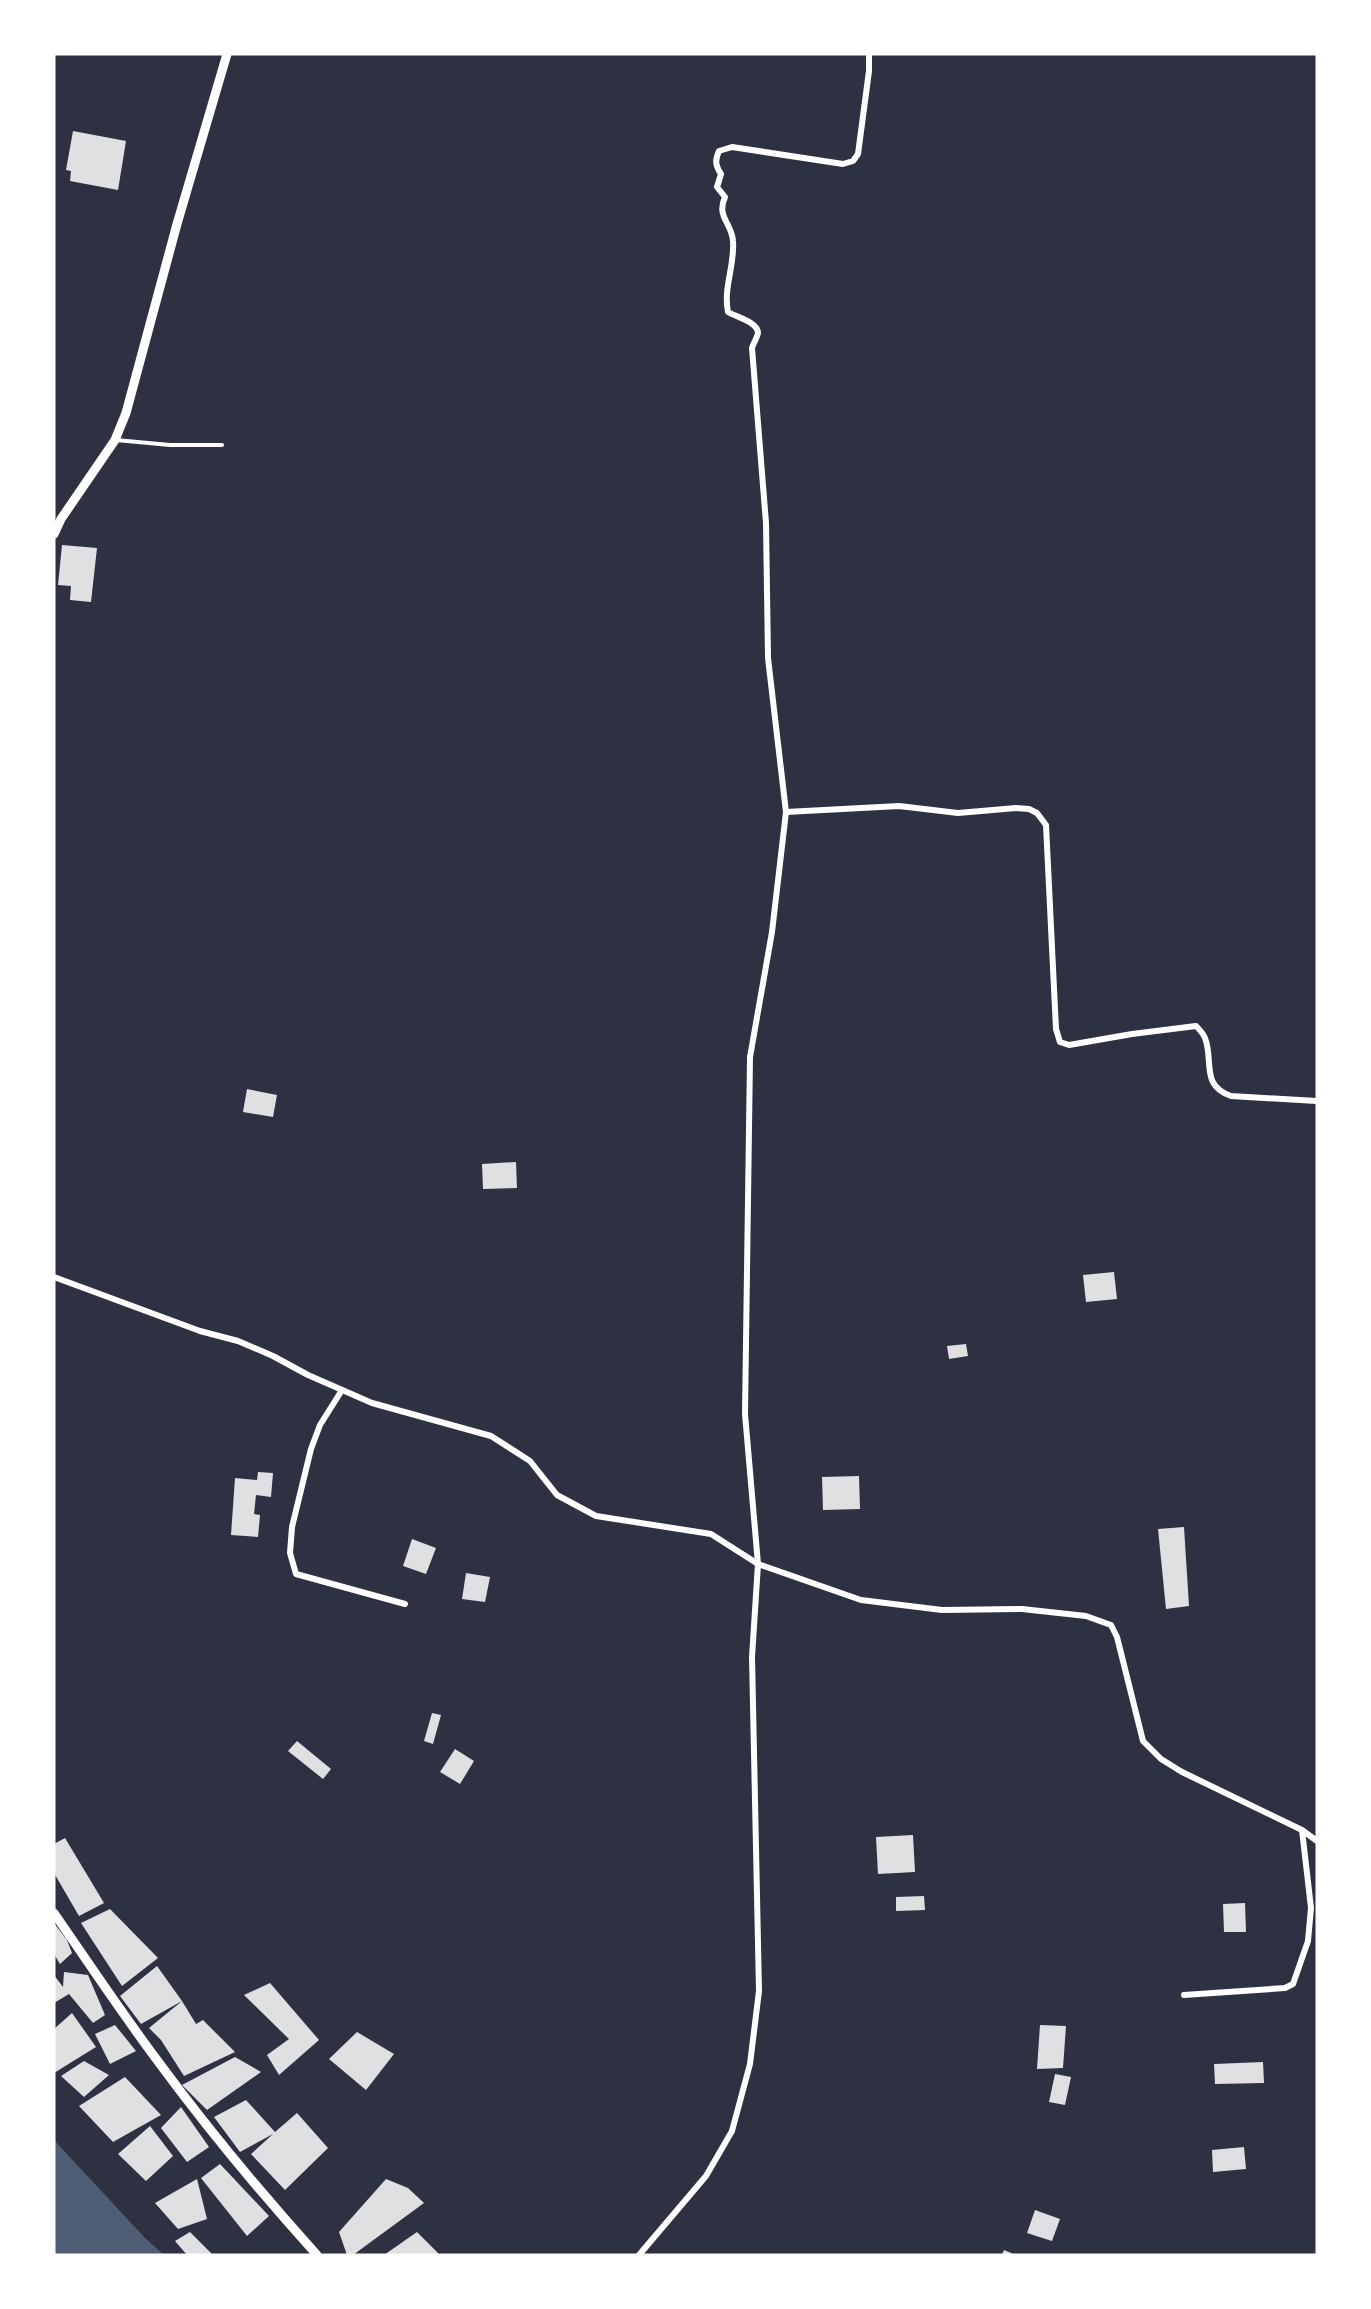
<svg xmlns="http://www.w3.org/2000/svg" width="1371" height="2309" font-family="Bitter,serif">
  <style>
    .water { fill: #4f5d75 }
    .building { fill: #e0e0e3 }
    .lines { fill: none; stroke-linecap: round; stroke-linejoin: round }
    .service { stroke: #fff; stroke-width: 4 }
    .minor { stroke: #fff; stroke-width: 6 }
    .tertiary { stroke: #fff; stroke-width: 9 }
  </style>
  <rect width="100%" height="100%" fill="#2d3142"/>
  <!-- water -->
  <path class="water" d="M 54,2140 L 145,2238 L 164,2255 L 54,2255 Z"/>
  <!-- building -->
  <g class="building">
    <path d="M 73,131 L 126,141 L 118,190 L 70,181 L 71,171 L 66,170 Z"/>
    <path d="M 62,545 L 97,548 L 91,602 L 70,600 L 71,586 L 58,585 Z"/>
    <path d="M 247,1089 L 277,1095 L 273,1117 L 243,1112 Z"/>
    <path d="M 516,1162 L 517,1188 L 483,1189 L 482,1164 Z"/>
    <path d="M 1114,1272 L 1117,1299 L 1086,1302 L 1083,1275 Z"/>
    <path d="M 966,1344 L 968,1356 L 949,1359 L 947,1346 Z"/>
    <path d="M 258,1472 L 273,1473 L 271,1497 L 256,1495 L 254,1514 L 260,1515 L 258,1537 L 231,1535 L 235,1478 L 257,1480 Z"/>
    <path d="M 859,1476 L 860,1509 L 823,1510 L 822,1477 Z"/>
    <path d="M 1184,1527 L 1189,1606 L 1166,1609 L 1158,1529 Z"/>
    <path d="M 412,1539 L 436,1548 L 426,1574 L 403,1566 Z"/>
    <path d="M 466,1573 L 490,1577 L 485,1602 L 462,1599 Z"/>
    <path d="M 432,1713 L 441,1715 L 433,1744 L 424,1741 Z"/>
    <path d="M 297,1741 L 331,1769 L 323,1779 L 288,1751 Z"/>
    <path d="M 455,1749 L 474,1761 L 460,1784 L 440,1772 Z"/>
    <path d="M 913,1835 L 915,1872 L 878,1874 L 876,1837 Z"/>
    <path d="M 65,1838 L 104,1903 L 79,1916 L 54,1873 L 54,1844 Z"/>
    <path d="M 924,1896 L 925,1910 L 896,1911 L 896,1897 Z"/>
    <path d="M 1245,1903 L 1246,1932 L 1224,1932 L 1223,1904 Z"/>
    <path d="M 110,1909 L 158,1958 L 122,1986 L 81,1923 Z"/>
    <path d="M 54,1923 L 67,1940 L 72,1953 L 60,1964 L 54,1954 Z"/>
    <path d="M 157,1966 L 182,2001 L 196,2024 L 203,2020 L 235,2052 L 184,2076 L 161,2040 L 149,2028 L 182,2001 L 141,2024 L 120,1996 Z"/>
    <path d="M 64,1972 L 88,1975 L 105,2015 L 93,2023 L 69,1994 L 54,2003 L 54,1975 L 63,1987 Z"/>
    <path d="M 270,1983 L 319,2040 L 279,2075 L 267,2055 L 289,2039 L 244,1995 Z"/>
    <path d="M 72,2013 L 96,2047 L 54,2073 L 54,2029 Z"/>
    <path d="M 115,2025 L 136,2051 L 110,2064 L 95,2034 Z"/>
    <path d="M 1040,2025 L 1066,2026 L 1063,2068 L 1037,2069 Z"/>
    <path d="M 357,2032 L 394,2054 L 366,2090 L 329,2059 Z"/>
    <path d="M 235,2057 L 261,2072 L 207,2110 L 182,2085 Z"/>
    <path d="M 84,2061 L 109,2075 L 84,2097 L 61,2076 Z"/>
    <path d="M 1263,2062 L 1264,2083 L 1215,2084 L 1214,2064 Z"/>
    <path d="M 1055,2074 L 1071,2077 L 1065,2105 L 1049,2102 Z"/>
    <path d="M 125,2077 L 161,2115 L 113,2142 L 79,2106 Z"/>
    <path d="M 246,2100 L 275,2132 L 297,2113 L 328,2148 L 285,2190 L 251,2154 L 273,2134 L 240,2152 L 214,2117 Z"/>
    <path d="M 181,2107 L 209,2147 L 187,2162 L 161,2128 Z"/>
    <path d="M 150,2126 L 173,2156 L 146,2181 L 118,2154 Z"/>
    <path d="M 1244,2147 L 1246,2169 L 1213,2172 L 1212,2150 Z"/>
    <path d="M 220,2164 L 269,2216 L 247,2236 L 201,2178 Z"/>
    <path d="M 197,2179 L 207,2219 L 178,2229 L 155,2203 Z"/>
    <path d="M 386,2179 L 408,2188 L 424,2203 L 353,2255 L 347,2255 L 339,2232 Z"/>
    <path d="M 1035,2210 L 1060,2219 L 1052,2241 L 1027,2233 Z"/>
    <path d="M 190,2232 L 213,2255 L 187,2255 L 175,2241 Z"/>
    <path d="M 417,2232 L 440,2255 L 384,2255 Z"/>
    <path d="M 1004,2250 L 1016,2255 L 1002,2255 Z"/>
  </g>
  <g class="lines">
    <!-- service -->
    <path class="service" d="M 116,440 L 170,445 L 222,445"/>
    <!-- minor -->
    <g class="minor">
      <path d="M 786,812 L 899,806 L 958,813 L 1016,808 L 1029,809 L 1037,813 L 1046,825 L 1056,1029 L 1060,1042 L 1069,1045 L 1132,1034 L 1196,1026 C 1199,1029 1203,1033 1205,1038 C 1214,1061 1200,1085 1231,1096 L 1317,1101"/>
      <path d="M 54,1277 L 200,1331 L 238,1341 L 273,1356 L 308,1375 L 372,1403 L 491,1436 L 530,1461 L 557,1495 L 596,1516 L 711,1534 L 758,1564 L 861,1600 L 942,1610 L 1022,1609 L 1086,1616 L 1111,1625 L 1117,1637 L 1143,1741 L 1161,1759 L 1182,1772 L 1302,1830 L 1317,1841"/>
      <path d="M 342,1390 L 320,1425 L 311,1449 L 292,1527 L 290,1553 L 296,1574 L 405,1604"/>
      <path d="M 1184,1995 L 1285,1988 L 1293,1984 L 1308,1941 L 1311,1908 L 1302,1830"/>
      <path d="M 639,2255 L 706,2176 L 732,2131 L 750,2064 L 759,1991 L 752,1657 L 758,1564 L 745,1414 L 750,1057 L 772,932 L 786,812 L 768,658 L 766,523 L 752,348 C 753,344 757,338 758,333 C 758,322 736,317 728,312 C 723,288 735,265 733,241 C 732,223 716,217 725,197 L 717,187 L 721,174 C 715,165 715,160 719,151 L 732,147 L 843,164 L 853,161 L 858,154 L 869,71 L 869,54"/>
    </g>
    <!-- tertiary -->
    <g class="tertiary">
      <path d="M 54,534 L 61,519 L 115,440 L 126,413 L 177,224 L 227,54"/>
      <path d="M 54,1913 C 88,1962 121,2012 157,2060 C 207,2128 261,2193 317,2255"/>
    </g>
  </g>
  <!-- border -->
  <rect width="1371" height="2309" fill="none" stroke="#ffffff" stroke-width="111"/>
</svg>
